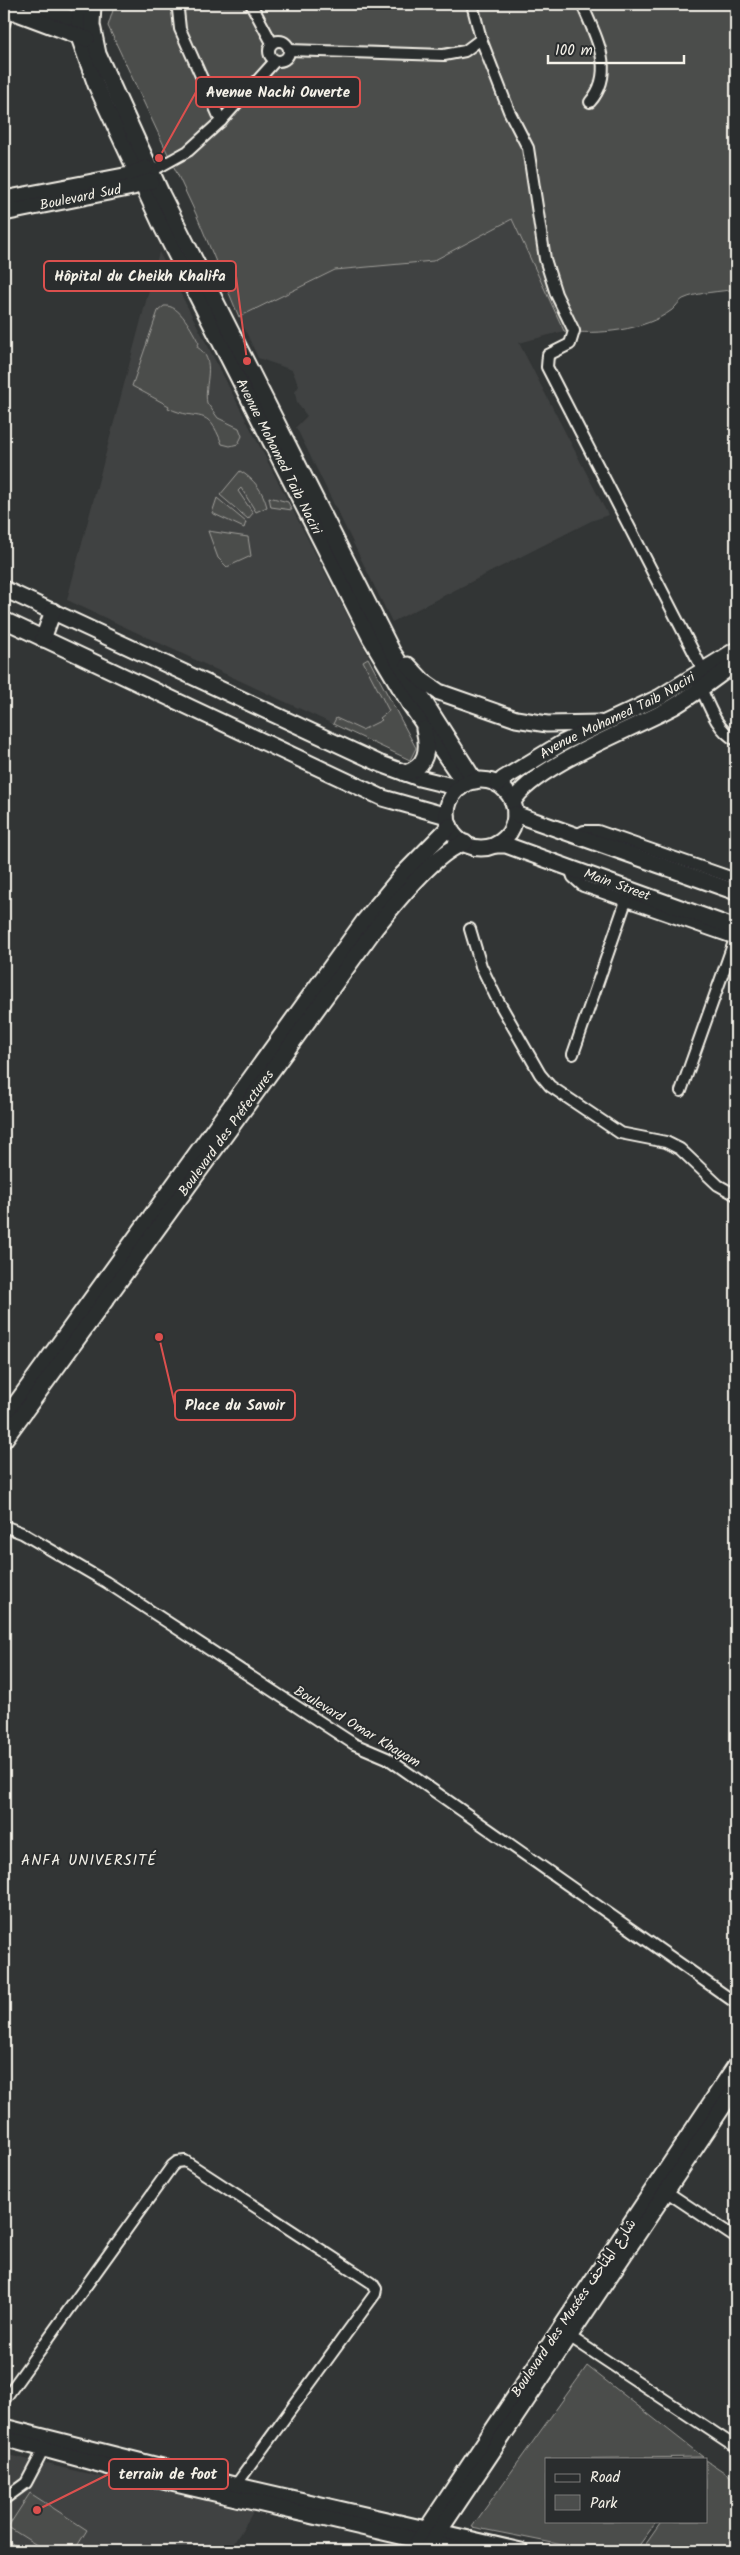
<svg xmlns="http://www.w3.org/2000/svg" width="740" height="2555" font-family="Kalam,'Playpen Sans Arabic',sans-serif">
  <style>
    .built { fill: #404242 }
    .green { fill: #4b4d4c; stroke: #a09f9a }
    .lines { fill: none; stroke-linecap: round; stroke-linejoin: round }
    .street-casing { stroke: #f4f1e8; stroke-width: 14 }
    .secondary-casing { stroke: #f4f1e8; stroke-width: 19 }
    .street { stroke: #2a2d2e; stroke-width: 10 }
    .secondary { stroke: #2a2d2e; stroke-width: 15 }
    .labels { text-anchor: middle; dominant-baseline: central; stroke-width: 4; stroke-linejoin: round; paint-order: stroke }
    .street-label { font-size: 14px; fill: #f4f1e8; stroke: #2a2d2e }
    .neighbourhood-label { font-size: 15px; letter-spacing: 1px; fill: #f4f1e8; stroke: #2a2d2e }
    .leader { fill: none; stroke: #dc504e; stroke-width: 2 }
    .callout-dot { fill: #dc504e; stroke: #2a2d2e; stroke-width: 2 }
    .callout { fill: #2a2d2e; stroke: #dc504e; stroke-width: 2 }
    .callout-label { font-size: 15px; text-anchor: middle; font-weight: bold; fill: #f4f1e8 }
  </style>
  <rect width="100%" height="100%" fill="#323535"/>
  <filter id="ink" filterUnits="userSpaceOnUse"><feTurbulence type="fractalNoise" baseFrequency=".02" numOctaves="2"/><feDisplacementMap in="SourceGraphic" scale="10" xChannelSelector="R" yChannelSelector="G"/><feConvolveMatrix kernelMatrix="1 2 1 2 8 2 1 2 1" color-interpolation-filters="sRGB"/></filter>
  <g filter="url(#ink)">
    <!-- built -->
    <g class="built">
      <path d="M 512,219 L 564,331 L 519,343 L 608,515 L 591,521 L 392,622 L 296,427 L 307,416 L 297,403 L 295,392 L 299,386 L 292,370 L 258,358 L 239,317 L 335,270 L 433,261 Z"/>
      <path d="M 159,252 L 416,748 L 410,760 L 67,600 Z"/>
      <path d="M 4,2454 L 33,2461 L 253,2512 L 229,2551 L 4,2551 Z"/>
    </g>
    <!-- green -->
    <g class="green">
      <path d="M 115,4 L 736,4 L 736,289 C 720,292 698,292 683,299 C 679,301 676,307 672,310 C 644,331 598,335 564,331 L 512,219 L 433,261 L 335,270 L 239,317 L 196,214 L 108,26 Z"/>
      <path d="M 164,306 C 180,304 192,331 199,343 L 197,347 C 218,360 203,385 207,403 L 218,418 L 239,428 L 242,436 L 238,444 L 230,446 L 222,444 C 207,404 200,423 168,408 L 169,406 L 132,386 L 158,311 Z"/>
      <path d="M 240,471 C 254,479 263,491 267,507 L 256,512 L 241,488 L 238,491 L 253,513 L 248,519 L 220,495 Z"/>
      <path d="M 269,497 L 288,502 L 292,510 L 271,507 Z"/>
      <path d="M 217,498 L 246,522 L 244,528 L 212,513 Z"/>
      <path d="M 208,531 L 248,537 L 251,556 L 227,567 L 218,558 Z"/>
      <path d="M 368,658 L 416,748 L 410,760 L 333,724 L 336,718 L 362,730 L 382,720 L 380,718 L 389,711 L 363,661 Z"/>
      <path d="M 587,2366 L 703,2457 L 546,2459 L 546,2521 L 657,2521 L 635,2551 L 593,2551 L 472,2527 Z"/>
      <path d="M 706,2460 L 736,2480 L 736,2551 L 641,2551 L 662,2521 L 706,2521 Z"/>
      <path d="M 30,2493 L 87,2530 L 74,2551 L 46,2551 L 8,2527 Z"/>
      <path d="M 4,2538 L 23,2551 L 4,2551 Z"/>
    </g>
    <g class="lines">
      <!-- street casing -->
      <g class="street-casing">
        <g id="street">
          <path d="M 251,4 L 272,43"/>
          <path d="M 472,4 L 481,39 L 509,111 L 528,148 L 545,259 L 556,294 L 574,331 L 570,344 L 548,355 L 547,367 L 706,676"/>
          <path d="M 582,4 C 595,36 617,71 590,102"/>
          <path d="M 4,24 L 8,10"/>
          <circle cx="279" cy="51" r="10"/>
          <path d="M 289,50 L 444,55 L 465,51 L 481,39"/>
          <path d="M 221,121 L 275,61"/>
          <path d="M 152,171 L 188,151 L 221,121 L 180,29 L 178,10 L 181,4"/>
          <path d="M 699,684 C 708,703 716,730 736,740"/>
          <path d="M 576,835 L 584,831 L 598,831 L 736,879"/>
          <path d="M 570,868 L 573,877 L 583,886 L 736,939"/>
          <path d="M 470,929 L 481,966 L 496,997 L 540,1074 L 550,1086 L 620,1133 L 666,1142 L 680,1149 L 718,1185 L 736,1195"/>
          <path d="M 573,1054 L 626,901"/>
          <path d="M 681,1091 L 735,939"/>
          <path d="M 4,1526 L 22,1533 L 106,1582 L 354,1744 L 387,1758 L 736,2003"/>
          <path d="M 667,2192 L 736,2238"/>
          <path d="M 566,2334 L 736,2447"/>
          <path d="M 4,2400 L 172,2166 L 177,2162 L 185,2161 L 372,2283 L 376,2289 L 375,2294 L 233,2489"/>
          <path d="M 4,2499 L 26,2483 L 44,2449"/>
        </g>
      </g>
      <!-- secondary casing -->
      <g class="secondary-casing">
        <g id="secondary">
          <path d="M 32,4 L 86,24"/>
          <path id="s1" d="M 80,4 L 79,37 L 96,85 L 163,229 L 371,639 L 409,703 L 465,784"/>
          <path d="M 93,4 L 92,25 L 98,54 L 162,195 L 392,651 L 475,781"/>
          <path d="M 4,8 L 87,39"/>
          <path d="M 4,199 L 129,175 L 146,168"/>
          <path id="s2" d="M 4,213 L 133,187 L 151,181"/>
          <path d="M 4,589 L 381,764 L 419,778 L 460,788"/>
          <path d="M 4,620 L 383,798 L 447,816"/>
          <path d="M 43,639 L 53,611"/>
          <path d="M 408,665 L 423,681 L 439,692 L 516,719 L 547,724 L 599,723"/>
          <path d="M 405,773 C 427,767 429,749 424,729"/>
          <circle cx="481" cy="814" r="34"/>
          <path id="s3" d="M 498,784 L 503,779 L 562,743 L 660,697 L 736,650"/>
          <path d="M 513,802 C 531,767 635,728 673,707 C 695,694 715,678 736,663"/>
          <path d="M 515,814 L 736,892"/>
          <path id="s4" d="M 496,845 L 506,845 L 736,928"/>
          <path d="M 4,1420 L 364,921 L 402,875 L 450,826"/>
          <path id="s5" d="M 4,1440 L 374,930 C 392,907 437,850 465,843"/>
          <path d="M 4,2427 L 234,2485 L 521,2551"/>
          <path d="M 4,2438 L 154,2479 L 465,2551"/>
          <path d="M 412,2551 L 736,2065"/>
          <path d="M 426,2551 L 736,2087"/>
        </g>
      </g>
      <!-- street -->
      <use href="#street" class="street"/>
      <!-- secondary -->
      <use href="#secondary" class="secondary"/>
    </g>
  </g>
  <g class="labels">
    <!-- street labels -->
    <g class="street-label">
      <text stroke="none"><textPath href="#s2" startOffset="78">Boulevard Sud</textPath></text>
      <text stroke="none"><textPath href="#s1" startOffset="498">Avenue Mohamed Taib Naciri</textPath></text>
      <text stroke="none"><textPath href="#s3" startOffset="138">Avenue Mohamed Taib Naciri</textPath></text>
      <text stroke="none"><textPath href="#s4" startOffset="128">Main Street</textPath></text>
      <text stroke="none"><textPath href="#s5" startOffset="379">Boulevard des Préfectures</textPath></text>
      <text transform="translate(357 1727) rotate(31)">Boulevard Omar Khayam</text>
      <text transform="translate(574 2308) rotate(-56)">Boulevard des Musées شارع المتاحف</text>
    </g>
    <!-- neighbourhood labels -->
    <g class="neighbourhood-label">
      <text x="89" y="1861">ANFA UNIVERSITÉ</text>
    </g>
  </g>
  <!-- callouts -->
  <path class="leader" d="M159 158L196 92M247 361L236 276M159 1337L175 1405M37 2510L109 2474"/>
  <g class="callout-dot">
    <circle cx="159" cy="158" r="5"/>
    <circle cx="247" cy="361" r="5"/>
    <circle cx="159" cy="1337" r="5"/>
    <circle cx="37" cy="2510" r="5"/>
  </g>
  <g class="callout">
    <rect x="196" y="77" width="164" height="30" rx="5"/>
    <rect x="44" y="261" width="192" height="30" rx="5"/>
    <rect x="175" y="1390" width="120" height="30" rx="5"/>
    <rect x="109" y="2459" width="119" height="30" rx="5"/>
  </g>
  <g class="callout-label">
    <text x="278" y="97">Avenue Nachi Ouverte</text>
    <text x="140" y="281">Hôpital du Cheikh Khalifa</text>
    <text x="235" y="1410">Place du Savoir</text>
    <text x="168" y="2479">terrain de foot</text>
  </g>
  <!-- margin -->
  <rect width="740" height="2555" fill="none" stroke="#2a2d2e" stroke-width="20"/>
  <rect x="10" y="10" width="720" height="2535" fill="none" stroke="#f4f1e8" stroke-width="2" filter="url(#ink)"/>
  <!-- legend -->
  <rect x="545" y="2458" width="162" height="65" fill="#2a2d2e" stroke="#7b7b78"/>
  <rect x="555" y="2474" width="25" height="8" fill="#2a2d2e" stroke="#7b7b78"/>
  <text x="590" y="2482" font-size="15" fill="#f4f1e8">Road</text>
  <rect x="555" y="2495" width="25" height="15" fill="#4b4d4c" stroke="#7b7b78"/>
  <text x="590" y="2508" font-size="15" fill="#f4f1e8">Park</text>
  <!-- scale -->
  <path d="M548 55v8h136v-8" fill="none" stroke="#f4f1e8" stroke-width="2.5"/>
  <text x="555" y="55" font-size="15" fill="#f4f1e8" stroke="#2a2d2e" stroke-width="4" paint-order="stroke">100 m</text>
</svg>
